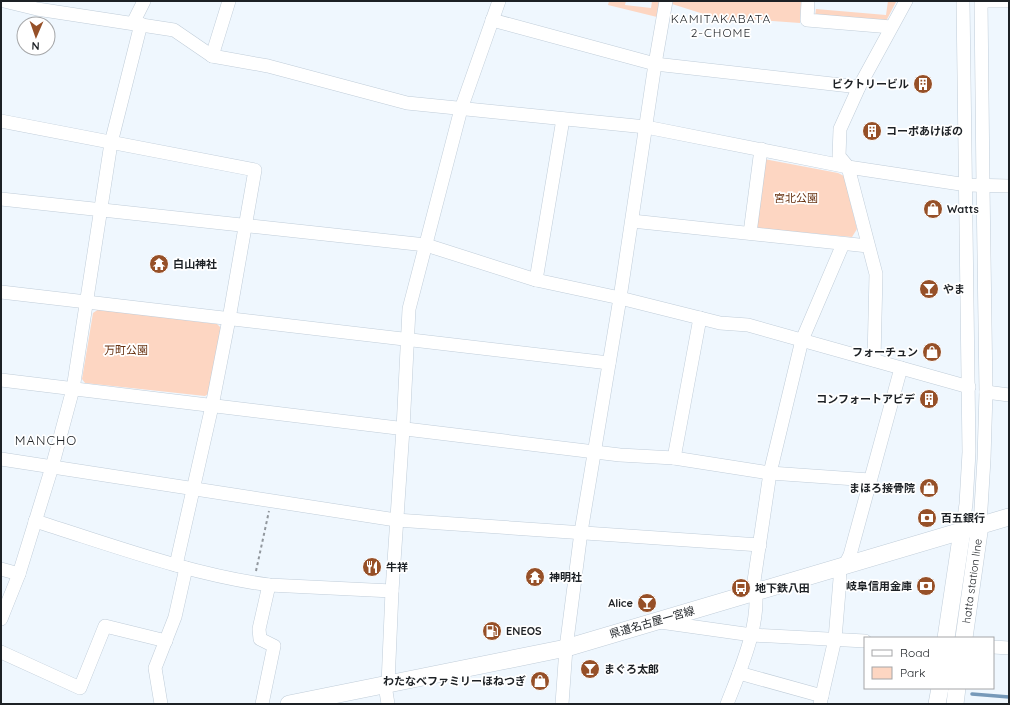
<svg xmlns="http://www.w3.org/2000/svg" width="1010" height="705" font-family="Quicksand,'Noto Sans JP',sans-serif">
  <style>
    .green { fill: #fdd6c2 }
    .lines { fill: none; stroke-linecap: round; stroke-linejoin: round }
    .stream { stroke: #7699b9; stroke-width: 3.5 }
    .minor-casing { stroke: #c0cdd9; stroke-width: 14 }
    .major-casing { stroke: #c0cdd9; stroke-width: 18 }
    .path { stroke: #91979d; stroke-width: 2; stroke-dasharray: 3 3; stroke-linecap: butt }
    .minor { stroke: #fff; stroke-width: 13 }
    .major { stroke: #fff; stroke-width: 17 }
    .labels { text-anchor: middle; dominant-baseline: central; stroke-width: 3.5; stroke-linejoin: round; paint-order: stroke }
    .poi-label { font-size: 11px; font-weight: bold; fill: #1d2125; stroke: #fff; text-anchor: start }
    .park-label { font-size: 11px; fill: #683312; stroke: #fff }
    .street-label { font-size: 11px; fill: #1d2125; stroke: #fff }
    .neighbourhood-label { font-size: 12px; letter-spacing: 1px; fill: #1d2125; stroke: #fff }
    .quarter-label { font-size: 13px; letter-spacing: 1px; fill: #1d2125; stroke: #fff }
  </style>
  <rect width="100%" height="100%" fill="#eff7fe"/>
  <!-- green -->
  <g class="green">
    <path d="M 609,1 L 626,1 L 625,5 L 651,8 L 652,1 L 659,1 L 657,17 L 608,5 Z"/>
    <path d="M 672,1 L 801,1 L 800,23 L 732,18 L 729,22 L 672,4 Z"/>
    <path d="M 888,1 L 896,2 L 885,23 L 815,17 L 816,9 L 886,15 Z"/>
    <path d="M 764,159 L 838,173 L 844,176 L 857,229 L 852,237 L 755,228 Z"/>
    <path d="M 99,309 L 217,324 L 221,328 L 208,394 L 205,396 L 85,383 L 82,379 L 93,313 Z"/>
  </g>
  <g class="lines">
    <!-- stream -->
    <path class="stream" d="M 972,694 L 1009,697"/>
    <!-- minor casing -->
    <g class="minor-casing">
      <g id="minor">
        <path d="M 4,1 L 37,9 L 174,30 L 212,56 L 268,66 L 407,103 L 646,127 L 848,167 L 967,185 L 1009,186"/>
        <path d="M 808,1 L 807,20 L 891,27"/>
        <path d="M 982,1 L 1009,1"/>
        <path d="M 492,20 L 655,64 L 859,87"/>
        <path d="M 133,23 L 144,1"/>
        <path d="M 212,56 L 229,1"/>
        <path d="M 1,121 L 255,170 L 229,319 L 212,406 L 176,565"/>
        <path d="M 1,199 L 426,245 L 536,280 L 620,298 L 720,323 L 748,325 L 969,387"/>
        <path d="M 632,221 L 868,246"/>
        <path d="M 750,233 L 761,149"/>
        <path d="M 536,280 L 563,119"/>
        <path d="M 1,292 L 609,363"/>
        <path d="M 874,360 L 876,274 L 848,167 L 839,156 L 840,129 L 859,87 L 906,1"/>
        <path d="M 1,380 L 620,455 L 674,458 L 770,473 L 870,480"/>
        <path d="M 986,392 L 1009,395"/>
        <path d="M 674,458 L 700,318"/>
        <path d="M 1,459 L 396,520 L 760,545"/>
        <path d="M 35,521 C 112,545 189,574 269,585 L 392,591"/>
        <path d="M 980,525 L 984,459 L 986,392 L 983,186 L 981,1"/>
        <path d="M 962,531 L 966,504 L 969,452 L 963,1"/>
        <path d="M 845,565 L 850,555 L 901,368"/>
        <path d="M 1,569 L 19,574"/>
        <path d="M 1,619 L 19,574 L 52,467 L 73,389 L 111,143 L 141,24"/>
        <path d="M 660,622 L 752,635 L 865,641"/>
        <path d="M 993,647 L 1009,648"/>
        <path d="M 1,652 L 80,688 L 105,626 L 166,641"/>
        <path d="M 739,673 L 822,696"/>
        <path d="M 388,684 L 392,591 L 403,429 L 409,309 L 461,109 L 499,1"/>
        <path d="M 385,685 L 388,704"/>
        <path d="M 161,704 L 155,668 L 175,617 L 186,568"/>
        <path d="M 262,704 L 274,646 L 260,639 L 259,629 L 269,585"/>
        <path d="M 562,704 L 566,648 L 581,532 L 620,298 L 655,64 L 666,1"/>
        <path d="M 727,704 C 741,668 763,619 754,581 L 770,473 L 802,340 L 843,244"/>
        <path d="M 820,704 L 835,639 L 840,579 L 839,567"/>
      </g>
    </g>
    <!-- major casing -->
    <g class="major-casing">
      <g id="major">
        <path d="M 946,638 L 962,531"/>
        <path d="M 964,638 L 980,525"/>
        <path d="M 289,704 L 566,648 L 1009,517"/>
        <path d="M 937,704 L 940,688"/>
        <path d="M 955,704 L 957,688"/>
      </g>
    </g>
    <!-- path -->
    <path class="path" d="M 256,571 L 269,511"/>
    <!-- minor -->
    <use href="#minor" class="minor"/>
    <!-- major -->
    <use href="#major" class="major"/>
  </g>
  <!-- icons -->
  <defs>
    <g id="building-disc" transform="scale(1)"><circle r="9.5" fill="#965028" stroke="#fff"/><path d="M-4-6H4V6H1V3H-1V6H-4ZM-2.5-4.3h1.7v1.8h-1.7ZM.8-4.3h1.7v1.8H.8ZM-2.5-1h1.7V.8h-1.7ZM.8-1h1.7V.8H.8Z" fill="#fff"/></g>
    <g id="shop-disc" transform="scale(1)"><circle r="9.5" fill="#965028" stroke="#fff"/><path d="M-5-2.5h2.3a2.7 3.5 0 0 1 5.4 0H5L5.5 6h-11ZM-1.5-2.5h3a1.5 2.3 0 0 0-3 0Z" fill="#fff"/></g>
    <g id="temple-disc" transform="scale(1)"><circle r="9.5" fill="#965028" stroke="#fff"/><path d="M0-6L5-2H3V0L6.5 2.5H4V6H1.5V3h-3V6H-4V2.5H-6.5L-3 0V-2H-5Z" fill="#fff"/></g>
    <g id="bar-disc" transform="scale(1)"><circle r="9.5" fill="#965028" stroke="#fff"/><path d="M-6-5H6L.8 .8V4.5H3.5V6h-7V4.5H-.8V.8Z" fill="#fff"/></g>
    <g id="bank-disc" transform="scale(1)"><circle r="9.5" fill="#965028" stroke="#fff"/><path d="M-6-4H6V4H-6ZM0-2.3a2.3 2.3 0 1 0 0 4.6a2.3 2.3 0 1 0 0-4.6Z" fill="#fff"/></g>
    <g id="restaurant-disc" transform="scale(1)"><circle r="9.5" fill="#965028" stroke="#fff"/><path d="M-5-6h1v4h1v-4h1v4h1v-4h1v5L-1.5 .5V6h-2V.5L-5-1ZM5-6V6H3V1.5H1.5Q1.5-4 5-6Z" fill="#fff"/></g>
    <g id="bus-disc" transform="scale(1)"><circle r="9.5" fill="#965028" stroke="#fff"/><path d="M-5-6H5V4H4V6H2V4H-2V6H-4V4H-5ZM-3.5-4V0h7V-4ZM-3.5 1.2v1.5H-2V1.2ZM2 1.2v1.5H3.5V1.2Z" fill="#fff"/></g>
    <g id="fuel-disc" transform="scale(1)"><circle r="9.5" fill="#965028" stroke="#fff"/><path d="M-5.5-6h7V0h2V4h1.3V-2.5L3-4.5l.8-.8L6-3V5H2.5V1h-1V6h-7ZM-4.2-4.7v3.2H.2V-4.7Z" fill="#fff"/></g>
  </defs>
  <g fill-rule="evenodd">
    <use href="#building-disc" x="923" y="84"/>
    <use href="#building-disc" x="872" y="131"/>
    <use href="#shop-disc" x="933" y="209"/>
    <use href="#temple-disc" x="159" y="264"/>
    <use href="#bar-disc" x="929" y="289"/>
    <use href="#shop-disc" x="932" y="352"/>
    <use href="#building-disc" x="929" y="399"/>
    <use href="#shop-disc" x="929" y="488"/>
    <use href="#bank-disc" x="927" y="518"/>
    <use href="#restaurant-disc" x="372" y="567"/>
    <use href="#temple-disc" x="535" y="577"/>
    <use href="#bank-disc" x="926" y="586"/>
    <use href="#bus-disc" x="741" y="588"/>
    <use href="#bar-disc" x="647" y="603"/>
    <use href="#fuel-disc" x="492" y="631"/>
    <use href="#bar-disc" x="590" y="669"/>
    <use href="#shop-disc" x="540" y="681"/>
  </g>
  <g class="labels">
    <!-- poi labels -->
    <g class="poi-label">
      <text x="909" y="84" text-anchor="end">ビクトリービル</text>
      <text x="886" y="131">コーポあけぼの</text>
      <text x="947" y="209">Watts</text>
      <text x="173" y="264">白山神社</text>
      <text x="943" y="289">やま</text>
      <text x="918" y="352" text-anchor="end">フォーチュン</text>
      <text x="915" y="399" text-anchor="end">コンフォートアビデ</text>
      <text x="915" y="488" text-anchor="end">まほろ接骨院</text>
      <text x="941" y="518">百五銀行</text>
      <text x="386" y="567">牛祥</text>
      <text x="549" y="577">神明社</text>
      <text x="912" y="586" text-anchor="end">岐阜信用金庫</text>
      <text x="755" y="588">地下鉄八田</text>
      <text x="633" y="603" text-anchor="end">Alice</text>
      <text x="506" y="631">ENEOS</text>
      <text x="604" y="669">まぐろ太郎</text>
      <text x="526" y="681" text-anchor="end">わたなべファミリーほねつぎ</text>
    </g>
    <!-- park labels -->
    <g class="park-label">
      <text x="796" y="198">宮北公園</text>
      <text x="126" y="350">万町公園</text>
    </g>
    <!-- street labels -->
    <g class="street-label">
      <text transform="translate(972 581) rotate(-82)">hatta station line</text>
      <text transform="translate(652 622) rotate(-16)">県道名古屋一宮線</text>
    </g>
    <!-- neighbourhood labels -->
    <g class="neighbourhood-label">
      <text x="721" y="18">KAMITAKABATA<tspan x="721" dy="14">2-CHOME</tspan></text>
    </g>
    <!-- quarter labels -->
    <g class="quarter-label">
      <text x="46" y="440">MANCHO</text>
    </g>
  </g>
  <!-- border -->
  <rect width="1010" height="705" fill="none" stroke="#1d2125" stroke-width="4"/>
  <!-- legend -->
  <rect x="864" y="637" width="130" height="52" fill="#ffffff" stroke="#a5a6a8"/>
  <rect x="872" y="650" width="20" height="6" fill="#ffffff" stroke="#a5a6a8"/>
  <text x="900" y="657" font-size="12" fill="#1d2125">Road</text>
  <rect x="872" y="667" width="20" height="12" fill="#fdd6c2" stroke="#a5a6a8"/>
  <text x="900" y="677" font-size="12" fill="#1d2125">Park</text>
  <!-- north arrow -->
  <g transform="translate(36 36) rotate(182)"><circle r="19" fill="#ffffff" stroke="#a5a6a8"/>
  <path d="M0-3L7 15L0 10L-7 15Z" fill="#965028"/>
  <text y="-6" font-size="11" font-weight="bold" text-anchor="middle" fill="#1d2125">N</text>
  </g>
</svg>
